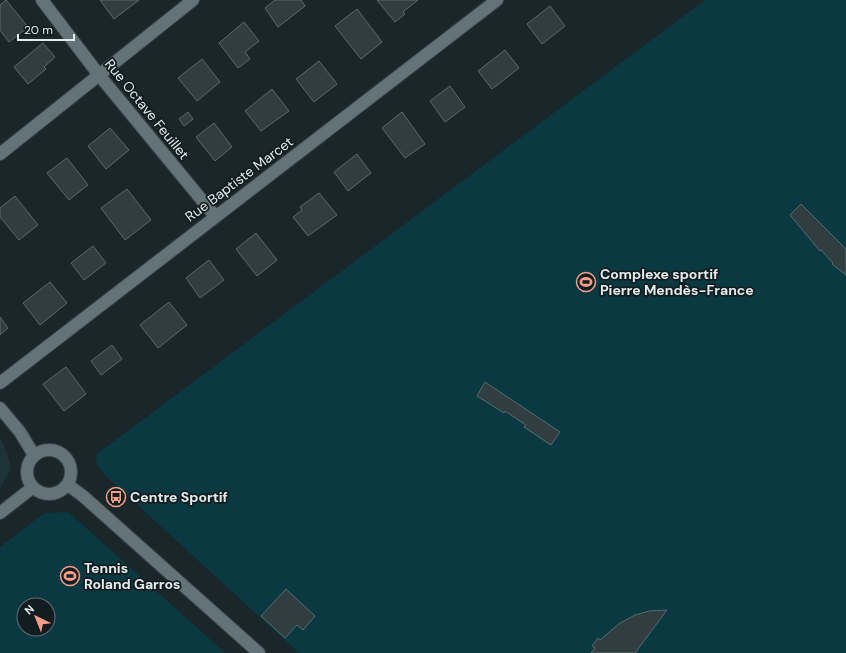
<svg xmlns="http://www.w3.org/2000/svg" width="846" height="653" font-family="'DM Sans',sans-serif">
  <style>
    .built { fill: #1d3337 }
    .green { fill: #0b3941; fill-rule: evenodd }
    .building { fill: #303e41; stroke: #5b6a6d }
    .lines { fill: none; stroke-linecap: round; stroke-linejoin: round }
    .minor-casing { stroke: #3a4547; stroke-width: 14 }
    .minor { stroke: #647377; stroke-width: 12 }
    .labels { text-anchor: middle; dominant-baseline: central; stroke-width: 3.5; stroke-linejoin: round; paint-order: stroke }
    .street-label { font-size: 14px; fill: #e3ebed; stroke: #111d20 }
    .poi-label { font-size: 14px; font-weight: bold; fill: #e3ebed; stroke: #111d20; text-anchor: start }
  </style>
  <rect width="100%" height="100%" fill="#1a272a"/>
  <!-- built -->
  <path class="built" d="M 0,437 L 7,453 L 11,468 L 0,489 Z"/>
  <!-- green -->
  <g class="green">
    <path d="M 705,0 L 846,0 L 846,653 L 299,653 L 105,475 L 96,463 L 97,454 Z"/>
    <path d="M 68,512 L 225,653 L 0,653 L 0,547 L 45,513 ZM 24,605 L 48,605 L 48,629 L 24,629 Z"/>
  </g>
  <!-- building -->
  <g class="building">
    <path d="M 6,0 L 28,27 L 9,42 L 0,30 L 0,5 Z"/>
    <path d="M 100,0 L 139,0 L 114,19 Z"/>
    <path d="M 275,0 L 301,0 L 305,6 L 278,27 L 265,8 Z"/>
    <path d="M 377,0 L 418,0 L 403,12 L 405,14 L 395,22 Z"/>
    <path d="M 550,6 L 565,26 L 542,44 L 527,24 Z"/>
    <path d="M 357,9 L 382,42 L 361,59 L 335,26 Z"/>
    <path d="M 244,22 L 259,41 L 245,52 L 250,59 L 238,68 L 219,43 Z"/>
    <path d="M 43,43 L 55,57 L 44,67 L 46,69 L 28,84 L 14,67 Z"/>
    <path d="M 505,50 L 519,68 L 492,89 L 478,71 Z"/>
    <path d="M 202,59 L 220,82 L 197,101 L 178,78 Z"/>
    <path d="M 319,61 L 337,84 L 314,102 L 296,79 Z"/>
    <path d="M 450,86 L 465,107 L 445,122 L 430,101 Z"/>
    <path d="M 272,89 L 289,111 L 261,131 L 245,111 Z"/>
    <path d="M 188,112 L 193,119 L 184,126 L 179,119 Z"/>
    <path d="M 402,112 L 425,144 L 405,158 L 382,128 Z"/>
    <path d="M 214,123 L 232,147 L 215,161 L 196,137 Z"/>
    <path d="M 110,128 L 129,150 L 106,169 L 88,146 Z"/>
    <path d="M 357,154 L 371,173 L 348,191 L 334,172 Z"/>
    <path d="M 67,158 L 88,185 L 69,200 L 47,173 Z"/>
    <path d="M 127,189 L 151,220 L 125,240 L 101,208 Z"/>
    <path d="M 319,193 L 337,215 L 308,236 L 293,217 L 302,210 L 300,207 Z"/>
    <path d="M 15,196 L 38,225 L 19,240 L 0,217 L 0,208 Z"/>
    <path d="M 801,204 L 846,249 L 846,275 L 832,264 L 833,263 L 821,250 L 820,251 L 790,215 Z"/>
    <path d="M 256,233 L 277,260 L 257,276 L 236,249 Z"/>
    <path d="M 93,246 L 106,263 L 84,280 L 71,263 Z"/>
    <path d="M 209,260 L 224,280 L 200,298 L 186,278 Z"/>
    <path d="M 50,282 L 67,303 L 40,325 L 23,303 Z"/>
    <path d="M 169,302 L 187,325 L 158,348 L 140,325 Z"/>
    <path d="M 0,317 L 8,328 L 0,335 Z"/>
    <path d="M 112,345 L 122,359 L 101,375 L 91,361 Z"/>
    <path d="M 66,367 L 86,394 L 64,411 L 43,384 Z"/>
    <path d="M 485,382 L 560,432 L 551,445 L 524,427 L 526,425 L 505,411 L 504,413 L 477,396 Z"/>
    <path d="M 286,589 L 315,616 L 303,630 L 297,625 L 285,638 L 261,616 Z"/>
    <path d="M 667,610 L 635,653 L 591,653 L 595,648 L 592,646 L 598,638 L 600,640 L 620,623 L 635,615 L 649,611 Z"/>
  </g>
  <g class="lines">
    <!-- minor casing -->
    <g class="minor-casing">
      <g id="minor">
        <path d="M 42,0 L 99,75 L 215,216"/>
        <path d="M 0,154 L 193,0"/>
        <path d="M 0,383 L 497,0"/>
        <path d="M 0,408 L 20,432 L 34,455"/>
        <circle cx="49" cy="472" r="22"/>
        <path d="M 68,485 L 83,496 L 259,653"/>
        <path d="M 0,513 L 32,488"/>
      </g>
    </g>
    <!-- minor -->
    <use href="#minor" class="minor"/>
  </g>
  <!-- icons -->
  <defs>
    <g id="stadium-ring" transform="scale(1)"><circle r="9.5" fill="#111d20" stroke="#f49e8a" stroke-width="1.5"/><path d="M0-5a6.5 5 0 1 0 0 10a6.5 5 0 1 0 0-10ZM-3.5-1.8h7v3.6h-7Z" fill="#f49e8a"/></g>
    <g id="bus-ring" transform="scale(1)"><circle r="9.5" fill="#111d20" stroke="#f49e8a" stroke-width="1.5"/><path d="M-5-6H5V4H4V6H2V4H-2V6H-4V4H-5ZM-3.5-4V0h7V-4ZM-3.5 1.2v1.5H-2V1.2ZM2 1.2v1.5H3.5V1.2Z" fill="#f49e8a"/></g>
  </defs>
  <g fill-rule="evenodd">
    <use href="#stadium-ring" x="586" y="282"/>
    <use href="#bus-ring" x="116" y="497"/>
    <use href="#stadium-ring" x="70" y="576"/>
  </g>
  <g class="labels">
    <!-- street labels -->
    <g class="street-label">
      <text transform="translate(147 109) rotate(51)">Rue Octave Feuillet</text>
      <text transform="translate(239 179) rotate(-37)">Rue Baptiste Marcet</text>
    </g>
    <!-- poi labels -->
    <g class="poi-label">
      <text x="600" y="274">Complexe sportif<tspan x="600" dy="16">Pierre Mendès-France</tspan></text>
      <text x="130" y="497">Centre Sportif</text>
      <text x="84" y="568">Tennis<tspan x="84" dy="16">Roland Garros</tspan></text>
    </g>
  </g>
  <!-- north arrow -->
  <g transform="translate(36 617) rotate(317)"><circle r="19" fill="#111d20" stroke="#656f72"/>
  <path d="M0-3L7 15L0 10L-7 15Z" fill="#f49e8a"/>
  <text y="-6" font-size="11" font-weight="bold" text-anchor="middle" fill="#e3ebed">N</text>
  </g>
  <!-- scale -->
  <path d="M18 34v6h56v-6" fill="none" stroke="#e3ebed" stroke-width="2"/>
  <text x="24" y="34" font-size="12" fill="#e3ebed" stroke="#111d20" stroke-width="3" paint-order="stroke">20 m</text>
</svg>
